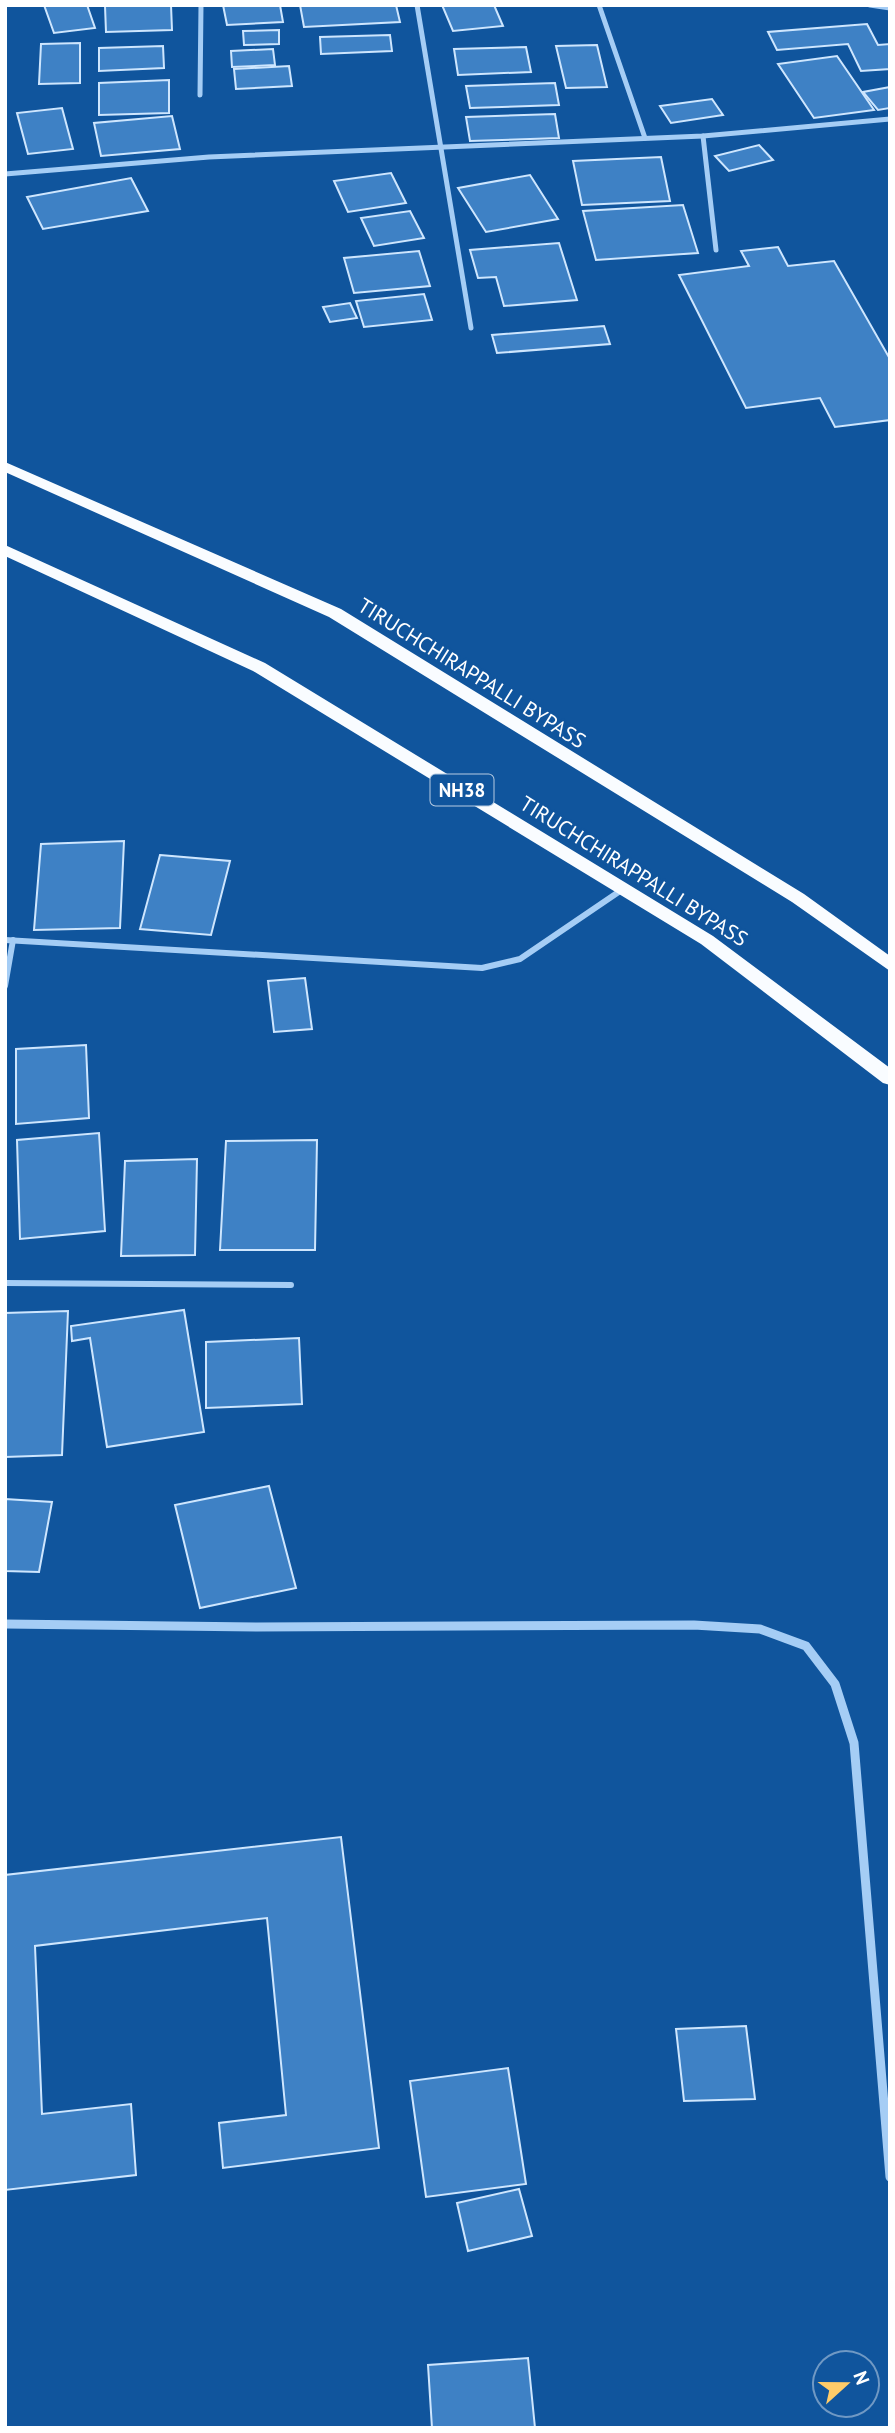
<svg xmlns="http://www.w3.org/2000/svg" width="895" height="2433" font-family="'PT Sans',sans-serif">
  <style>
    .building { fill: #3e81c5; stroke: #cee6fe; stroke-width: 2 }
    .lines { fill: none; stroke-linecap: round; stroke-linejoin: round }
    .minor-far2 { stroke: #a5cdf5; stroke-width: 5 }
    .minor-far1 { stroke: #a5cdf5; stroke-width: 6 }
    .minor { stroke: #a5cdf5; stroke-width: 9 }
    .trunk { fill: #f9fcff; fill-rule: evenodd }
    .labels { text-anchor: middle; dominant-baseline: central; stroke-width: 5; stroke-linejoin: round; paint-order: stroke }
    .shield { fill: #10559d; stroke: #b7cce2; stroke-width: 2 }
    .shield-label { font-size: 19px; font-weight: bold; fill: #fff }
    .street-label { font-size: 21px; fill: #fff; stroke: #10559d }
  </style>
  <rect width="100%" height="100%" fill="#10559d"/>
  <!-- building -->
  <g class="building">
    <path d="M 44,5 L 87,5 L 95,28 L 54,33 Z"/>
    <path d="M 171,5 L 172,30 L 106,32 L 105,6 Z"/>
    <path d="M 223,5 L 280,5 L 283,22 L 227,25 Z"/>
    <path d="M 300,5 L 396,5 L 400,22 L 304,27 Z"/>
    <path d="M 442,5 L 494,5 L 503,26 L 453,31 Z"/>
    <path d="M 867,24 L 878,45 L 890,44 L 890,69 L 861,71 L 848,44 L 777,50 L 768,32 Z"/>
    <path d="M 279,30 L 279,44 L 244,45 L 243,31 Z"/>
    <path d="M 390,35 L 392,51 L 321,54 L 320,37 Z"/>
    <path d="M 80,43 L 80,83 L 39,84 L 41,44 Z"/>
    <path d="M 597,45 L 607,87 L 566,88 L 556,46 Z"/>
    <path d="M 163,46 L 164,68 L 99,71 L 99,48 Z"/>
    <path d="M 526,47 L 531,72 L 458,75 L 454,49 Z"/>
    <path d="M 273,49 L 275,65 L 232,67 L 231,51 Z"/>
    <path d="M 837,56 L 874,110 L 814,118 L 778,64 Z"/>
    <path d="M 289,66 L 292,86 L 236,89 L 234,69 Z"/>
    <path d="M 169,80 L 169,113 L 99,115 L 99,83 Z"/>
    <path d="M 555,83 L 559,105 L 470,108 L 466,86 Z"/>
    <path d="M 890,87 L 890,108 L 878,110 L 863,92 Z"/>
    <path d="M 712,99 L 723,115 L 671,123 L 660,106 Z"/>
    <path d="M 62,108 L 73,149 L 28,154 L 17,113 Z"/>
    <path d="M 555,114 L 559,138 L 470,141 L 466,117 Z"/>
    <path d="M 172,116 L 180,149 L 101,156 L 94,123 Z"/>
    <path d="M 759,145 L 773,160 L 729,171 L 715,156 Z"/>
    <path d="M 661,157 L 670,201 L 582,205 L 573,161 Z"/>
    <path d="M 391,173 L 406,203 L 348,212 L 334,181 Z"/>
    <path d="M 530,175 L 558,219 L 486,232 L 458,188 Z"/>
    <path d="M 131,178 L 148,211 L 43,229 L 27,197 Z"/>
    <path d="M 683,205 L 698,253 L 596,260 L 583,211 Z"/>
    <path d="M 410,211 L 424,238 L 374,246 L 361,218 Z"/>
    <path d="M 559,243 L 577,300 L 504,306 L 496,277 L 478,278 L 470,250 Z"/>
    <path d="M 778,247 L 788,266 L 834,261 L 890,359 L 890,420 L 835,427 L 820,398 L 746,408 L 679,275 L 749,266 L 741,251 Z"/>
    <path d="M 419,251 L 430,286 L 354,293 L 344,258 Z"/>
    <path d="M 424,294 L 432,320 L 364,327 L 356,301 Z"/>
    <path d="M 350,303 L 357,318 L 330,322 L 323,307 Z"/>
    <path d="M 604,326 L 610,344 L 497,353 L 492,335 Z"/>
    <path d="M 124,841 L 120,928 L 34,930 L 41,844 Z"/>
    <path d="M 160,855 L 230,861 L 211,935 L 140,929 Z"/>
    <path d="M 305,978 L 312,1029 L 274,1032 L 268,981 Z"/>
    <path d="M 86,1045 L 89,1118 L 16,1124 L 16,1049 Z"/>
    <path d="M 99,1133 L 105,1231 L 20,1239 L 17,1140 Z"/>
    <path d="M 317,1140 L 315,1250 L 220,1250 L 226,1141 Z"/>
    <path d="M 197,1159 L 195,1255 L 121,1256 L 125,1161 Z"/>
    <path d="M 184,1310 L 204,1432 L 107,1447 L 90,1338 L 72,1341 L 71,1326 Z"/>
    <path d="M 68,1311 L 62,1455 L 5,1457 L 5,1313 Z"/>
    <path d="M 299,1338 L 302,1404 L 206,1408 L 206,1342 Z"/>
    <path d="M 269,1486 L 296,1588 L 200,1608 L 175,1505 Z"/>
    <path d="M 5,1499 L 52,1502 L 39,1572 L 5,1571 Z"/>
    <path d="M 341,1837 L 379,2148 L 223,2168 L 219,2123 L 286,2115 L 267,1918 L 35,1946 L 42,2114 L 131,2104 L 136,2175 L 5,2190 L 5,1875 Z"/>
    <path d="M 746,2026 L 755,2099 L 684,2101 L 676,2029 Z"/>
    <path d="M 508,2068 L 526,2184 L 426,2197 L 410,2081 Z"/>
    <path d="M 519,2189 L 532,2236 L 468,2251 L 457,2203 Z"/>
    <path d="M 528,2358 L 535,2428 L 432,2428 L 428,2365 Z"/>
  </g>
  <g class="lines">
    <!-- minor-far2 -->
    <g class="minor-far2">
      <path d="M 417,5 L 471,328"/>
      <path d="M 599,5 L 645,138"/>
      <path d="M 870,5 L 890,8"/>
      <path d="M 200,95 L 201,5"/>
      <path d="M 703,136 L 716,250"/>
      <path d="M 5,174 L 209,157 L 703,136 L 890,119"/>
    </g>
    <!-- minor-far1 -->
    <g class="minor-far1">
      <path d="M 5,940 L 482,968 L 520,959 L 623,889"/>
      <path d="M 5,986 L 13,940"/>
      <path d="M 5,1283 L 291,1285"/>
    </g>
    <!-- minor -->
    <path class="minor" d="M 5,1624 L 257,1627 L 694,1625 L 760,1629 L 806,1646 L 835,1684 L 854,1743 L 890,2177"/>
    <!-- trunk -->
    <g class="trunk">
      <path d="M 5,462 L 341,609 L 804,894 L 890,956 L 890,971 L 792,902 L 329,617 L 5,472 Z"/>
      <path d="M 5,545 L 265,663 L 713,936 L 890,1068 L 890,1085 L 883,1083 L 701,944 L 253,671 L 5,556 Z"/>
    </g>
  </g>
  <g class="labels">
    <!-- shield labels -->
    <rect class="shield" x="430.5" y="774.5" width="63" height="31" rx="5"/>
    <g class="shield-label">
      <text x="462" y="790">NH38</text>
    </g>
    <!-- street labels -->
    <g class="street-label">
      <text transform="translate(472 673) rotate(32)">TIRUCHCHIRAPPALLI BYPASS</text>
      <text transform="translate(634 871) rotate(32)">TIRUCHCHIRAPPALLI BYPASS</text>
    </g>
  </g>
  <!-- border -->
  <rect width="895" height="2433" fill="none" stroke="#ffffff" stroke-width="14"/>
  <!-- north arrow -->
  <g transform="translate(846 2384) rotate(69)"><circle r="33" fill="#10559d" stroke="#7099c4" stroke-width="2"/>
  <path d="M0-5L12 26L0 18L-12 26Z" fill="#ffcc69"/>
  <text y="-10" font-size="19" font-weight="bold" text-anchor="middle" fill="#ffffff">N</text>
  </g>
</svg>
